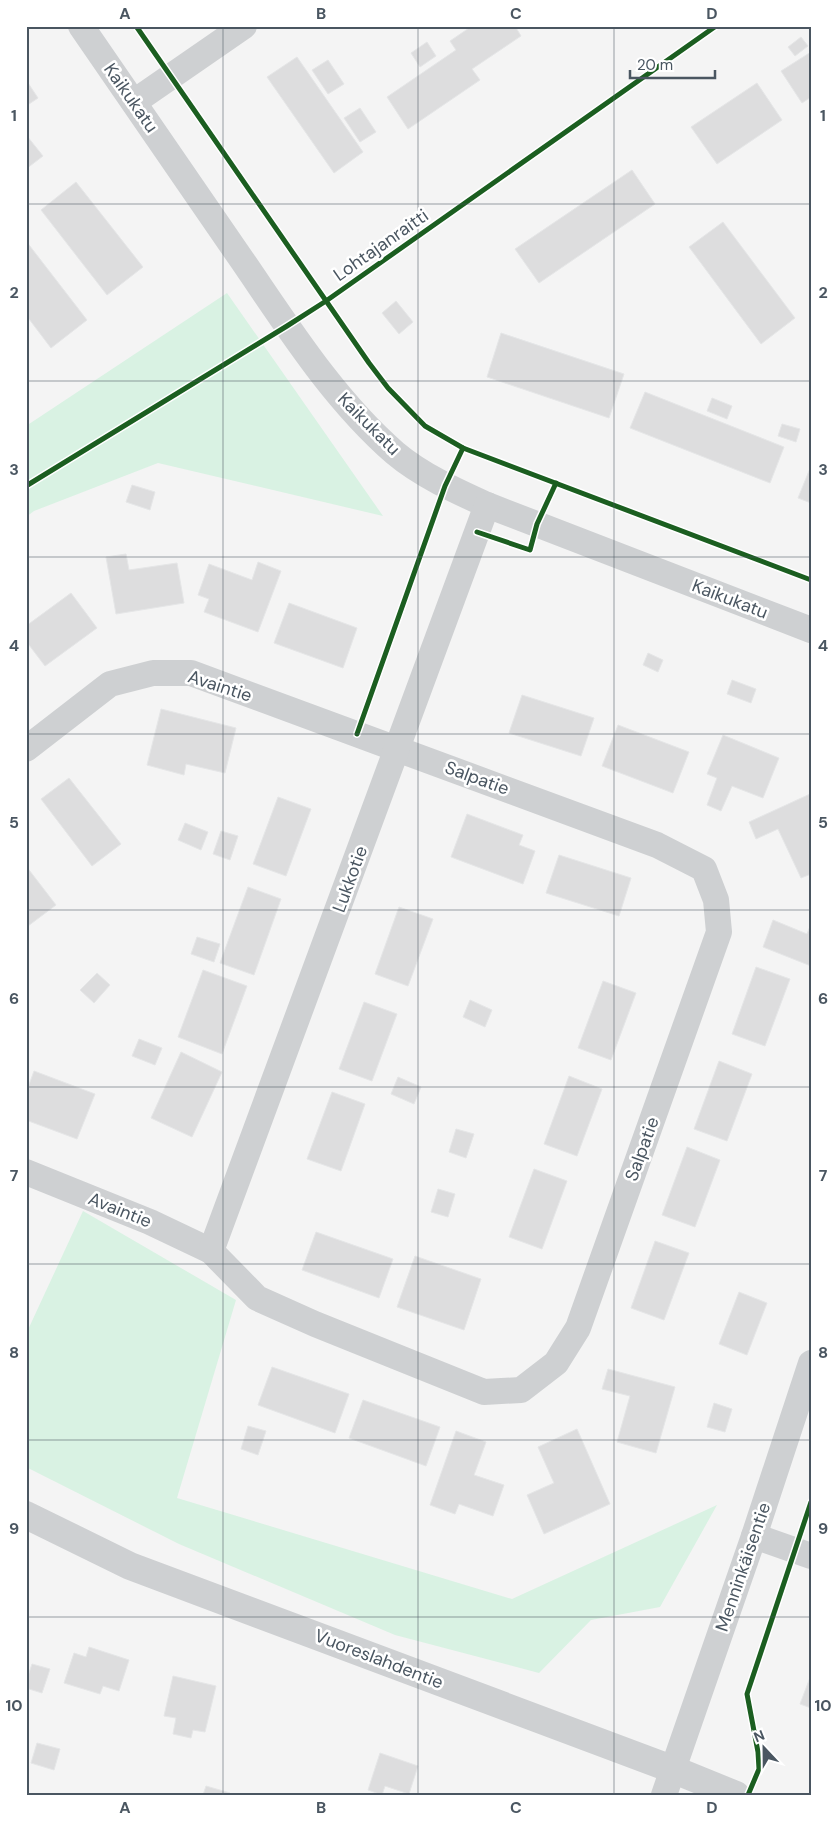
<svg xmlns="http://www.w3.org/2000/svg" width="837" height="1821" font-family="'DM Sans',sans-serif">
  <style>
    .green { fill: #d9f2e3 }
    .building { fill: #ddddde; stroke: #e5e6e7 }
    .lines { fill: none; stroke-linecap: round; stroke-linejoin: round }
    .minor { stroke: #ced0d2; stroke-width: 26 }
    .tertiary { stroke: #ced0d2; stroke-width: 28 }
    .cycleway-casing { stroke: #fff; stroke-width: 8 }
    .cycleway { stroke: #1b5e20; stroke-width: 5 }
    .grid { fill: none; stroke: #4a5661; stroke-width: 1; stroke-opacity: 0.55 }
    .labels { text-anchor: middle; dominant-baseline: central; stroke-width: 5; stroke-linejoin: round; paint-order: stroke }
    .street-label { font-size: 18px; fill: #4a5661; stroke: #fff }
    .neatline { fill: none; stroke: #4a5661; stroke-width: 2 }
    .grid-label { font-size: 16px; text-anchor: middle; font-weight: bold; fill: #4a5661 }
  </style>
  <rect width="100%" height="100%" fill="#f4f4f4"/>
  <!-- green -->
  <g class="green">
    <path d="M 227,293 L 383,516 L 158,463 L 34,511 L 26,517 L 26,426 Z"/>
    <path d="M 83,1211 L 236,1300 L 177,1498 L 512,1599 L 717,1505 L 660,1607 L 591,1620 L 539,1673 L 395,1635 L 179,1544 L 26,1467 L 26,1334 Z"/>
  </g>
  <!-- building -->
  <g class="building">
    <path d="M 472,26 L 515,26 L 521,36 L 472,69 L 480,80 L 408,129 L 387,97 L 456,50 L 450,41 Z"/>
    <path d="M 801,37 L 808,46 L 795,56 L 788,47 Z"/>
    <path d="M 427,42 L 436,56 L 420,67 L 411,53 Z"/>
    <path d="M 811,52 L 811,97 L 802,103 L 781,71 Z"/>
    <path d="M 297,57 L 363,152 L 334,173 L 267,77 Z"/>
    <path d="M 328,60 L 344,84 L 328,94 L 312,70 Z"/>
    <path d="M 26,80 L 38,98 L 26,106 Z"/>
    <path d="M 757,83 L 782,120 L 717,164 L 691,127 Z"/>
    <path d="M 360,108 L 376,132 L 360,142 L 344,118 Z"/>
    <path d="M 27,136 L 43,156 L 26,169 L 26,137 Z"/>
    <path d="M 632,170 L 655,204 L 539,283 L 515,249 Z"/>
    <path d="M 76,182 L 143,267 L 107,295 L 41,210 Z"/>
    <path d="M 723,222 L 795,318 L 761,344 L 689,247 Z"/>
    <path d="M 26,241 L 87,320 L 51,348 L 26,315 Z"/>
    <path d="M 396,301 L 413,322 L 399,334 L 382,313 Z"/>
    <path d="M 501,333 L 624,374 L 609,418 L 487,377 Z"/>
    <path d="M 645,392 L 784,447 L 770,483 L 630,428 Z"/>
    <path d="M 712,398 L 732,406 L 727,419 L 707,411 Z"/>
    <path d="M 782,424 L 800,429 L 796,442 L 778,436 Z"/>
    <path d="M 811,466 L 811,503 L 798,498 Z"/>
    <path d="M 132,485 L 155,492 L 150,510 L 126,502 Z"/>
    <path d="M 126,554 L 129,570 L 177,563 L 184,603 L 116,614 L 106,557 Z"/>
    <path d="M 258,562 L 281,571 L 258,632 L 204,612 L 209,599 L 198,595 L 209,564 L 252,580 Z"/>
    <path d="M 71,593 L 97,628 L 45,666 L 26,641 L 26,626 Z"/>
    <path d="M 289,603 L 357,628 L 343,668 L 274,643 Z"/>
    <path d="M 648,653 L 663,660 L 658,672 L 643,665 Z"/>
    <path d="M 732,680 L 756,689 L 751,703 L 727,694 Z"/>
    <path d="M 522,695 L 594,718 L 581,756 L 509,733 Z"/>
    <path d="M 161,709 L 236,728 L 225,773 L 186,764 L 184,775 L 147,765 Z"/>
    <path d="M 618,725 L 689,752 L 673,793 L 602,766 Z"/>
    <path d="M 723,735 L 779,758 L 763,798 L 732,786 L 721,811 L 707,805 L 717,778 L 707,774 Z"/>
    <path d="M 69,778 L 121,844 L 92,866 L 41,799 Z"/>
    <path d="M 810,794 L 811,874 L 801,878 L 778,829 L 756,839 L 749,822 Z"/>
    <path d="M 278,797 L 311,809 L 286,876 L 253,864 Z"/>
    <path d="M 467,814 L 523,835 L 519,845 L 535,851 L 523,884 L 451,857 Z"/>
    <path d="M 185,823 L 208,832 L 201,850 L 178,840 Z"/>
    <path d="M 221,831 L 238,836 L 230,860 L 213,854 Z"/>
    <path d="M 559,855 L 631,878 L 619,916 L 546,893 Z"/>
    <path d="M 26,866 L 56,905 L 28,926 L 26,924 Z"/>
    <path d="M 248,887 L 281,899 L 254,975 L 220,963 Z"/>
    <path d="M 399,907 L 433,919 L 408,986 L 375,974 Z"/>
    <path d="M 773,920 L 807,934 L 811,924 L 811,966 L 763,947 Z"/>
    <path d="M 197,937 L 220,944 L 214,962 L 191,954 Z"/>
    <path d="M 756,967 L 790,979 L 765,1046 L 732,1034 Z"/>
    <path d="M 203,970 L 247,986 L 222,1054 L 178,1037 Z"/>
    <path d="M 97,973 L 110,985 L 94,1003 L 80,990 Z"/>
    <path d="M 603,981 L 636,993 L 611,1060 L 578,1048 Z"/>
    <path d="M 470,1000 L 492,1010 L 485,1027 L 463,1017 Z"/>
    <path d="M 364,1002 L 397,1014 L 372,1081 L 339,1069 Z"/>
    <path d="M 139,1039 L 162,1048 L 155,1065 L 132,1056 Z"/>
    <path d="M 181,1052 L 222,1072 L 192,1137 L 151,1118 Z"/>
    <path d="M 719,1061 L 752,1074 L 727,1141 L 694,1129 Z"/>
    <path d="M 34,1071 L 95,1094 L 77,1139 L 26,1120 L 26,1093 Z"/>
    <path d="M 569,1076 L 602,1089 L 577,1156 L 544,1144 Z"/>
    <path d="M 398,1077 L 421,1087 L 414,1104 L 391,1094 Z"/>
    <path d="M 332,1092 L 365,1104 L 341,1171 L 307,1159 Z"/>
    <path d="M 456,1129 L 474,1134 L 466,1158 L 449,1152 Z"/>
    <path d="M 687,1147 L 720,1160 L 695,1227 L 662,1215 Z"/>
    <path d="M 534,1169 L 567,1181 L 542,1249 L 509,1237 Z"/>
    <path d="M 438,1189 L 455,1194 L 448,1217 L 431,1212 Z"/>
    <path d="M 316,1232 L 393,1259 L 379,1298 L 302,1270 Z"/>
    <path d="M 655,1241 L 689,1253 L 664,1320 L 631,1308 Z"/>
    <path d="M 415,1256 L 481,1279 L 464,1330 L 397,1307 Z"/>
    <path d="M 739,1292 L 767,1303 L 747,1355 L 719,1344 Z"/>
    <path d="M 272,1367 L 349,1394 L 335,1433 L 258,1405 Z"/>
    <path d="M 608,1369 L 675,1387 L 656,1453 L 617,1442 L 630,1396 L 602,1389 Z"/>
    <path d="M 363,1400 L 440,1427 L 426,1466 L 349,1438 Z"/>
    <path d="M 714,1403 L 732,1409 L 725,1432 L 707,1427 Z"/>
    <path d="M 248,1426 L 266,1431 L 258,1455 L 241,1449 Z"/>
    <path d="M 577,1429 L 610,1504 L 544,1534 L 527,1495 L 554,1483 L 538,1447 Z"/>
    <path d="M 456,1431 L 486,1442 L 474,1475 L 504,1485 L 493,1516 L 459,1504 L 455,1514 L 430,1505 Z"/>
    <path d="M 89,1647 L 129,1660 L 119,1691 L 103,1686 L 100,1694 L 64,1683 L 74,1653 L 86,1657 Z"/>
    <path d="M 32,1664 L 50,1669 L 42,1693 L 26,1688 L 26,1682 Z"/>
    <path d="M 811,1675 L 811,1708 L 800,1704 Z"/>
    <path d="M 173,1676 L 216,1686 L 205,1732 L 193,1730 L 191,1738 L 173,1734 L 176,1718 L 164,1716 Z"/>
    <path d="M 37,1743 L 60,1749 L 54,1770 L 31,1763 Z"/>
    <path d="M 380,1753 L 418,1766 L 409,1794 L 385,1786 L 382,1795 L 368,1790 Z"/>
    <path d="M 206,1786 L 230,1793 L 230,1795 L 203,1795 Z"/>
  </g>
  <g class="lines">
    <!-- minor -->
    <g class="minor">
      <path d="M 81,26 C 135,104 189,182 242,260 C 288,327 333,399 395,453 C 421,475 456,491 487,505 L 811,630"/>
      <path d="M 134,102 L 244,26"/>
      <path d="M 26,749 L 110,684 L 153,673 L 191,673 L 657,845 L 704,869 L 716,900 L 719,932 L 578,1328 L 556,1363 L 521,1390 L 484,1392 L 315,1324 L 257,1298 L 211,1251 L 150,1222 L 26,1172"/>
      <path d="M 211,1251 L 487,505"/>
      <path d="M 754,1536 L 811,1556"/>
      <path d="M 664,1795 L 754,1536 L 811,1363"/>
    </g>
    <!-- tertiary -->
    <path class="tertiary" d="M 26,1515 L 130,1566 L 672,1769 L 736,1795"/>
    <!-- cycleway casing -->
    <g class="cycleway-casing">
      <g id="cycleway">
        <path d="M 136,26 L 369,363 L 388,388 L 425,426 L 463,448 L 811,580"/>
        <path d="M 26,486 L 287,326 L 326,301 L 716,26"/>
        <path d="M 477,532 L 530,550 L 537,524 L 556,483"/>
        <path d="M 357,734 L 445,486 L 463,448"/>
        <path d="M 748,1795 L 759,1769 L 758,1752 L 747,1694 L 811,1502"/>
      </g>
    </g>
    <!-- cycleway -->
    <use href="#cycleway" class="cycleway"/>
  </g>
  <!-- grid -->
  <path class="grid" d="M 223,26 L 223,1795M 418,26 L 418,1795M 614,26 L 614,1795M 26,204 L 811,204M 26,381 L 811,381M 26,557 L 811,557M 26,734 L 811,734M 26,910 L 811,910M 26,1087 L 811,1087M 26,1264 L 811,1264M 26,1440 L 811,1440M 26,1617 L 811,1617"/>
  <g class="labels">
    <!-- street labels -->
    <g class="street-label">
      <text transform="translate(131 98) rotate(55)">Kaikukatu</text>
      <text transform="translate(381 245) rotate(-35)">Lohtajanraitti</text>
      <text transform="translate(369 424) rotate(45)">Kaikukatu</text>
      <text transform="translate(730 599) rotate(21)">Kaikukatu</text>
      <text transform="translate(220 686) rotate(18)">Avaintie</text>
      <text transform="translate(477 778) rotate(20)">Salpatie</text>
      <text transform="translate(350 879) rotate(-70)">Lukkotie</text>
      <text transform="translate(642 1149) rotate(-70)">Salpatie</text>
      <text transform="translate(120 1210) rotate(22)">Avaintie</text>
      <text transform="translate(743 1567) rotate(-71)">Menninkäisentie</text>
      <text transform="translate(379 1659) rotate(21)">Vuoreslahdentie</text>
    </g>
  </g>
  <!-- border -->
  <rect width="837" height="1821" fill="none" stroke="#ffffff" stroke-width="55"/>
  <!-- north arrow -->
  <g transform="translate(764 1748) rotate(338)" stroke="#ffffff" stroke-width="4" paint-order="stroke">
  <path d="M0-4L9 19L0 12L-9 19Z" fill="#4a5661"/>
  <text y="-8" font-size="14" font-weight="bold" text-anchor="middle" fill="#4a5661">N</text>
  </g>
  <!-- scale -->
  <path d="M630 70v8h85v-8" fill="none" stroke="#4a5661" stroke-width="2.5"/>
  <text x="637" y="70" font-size="15" fill="#4a5661" stroke="#ffffff" stroke-width="4" paint-order="stroke">20 m</text>
  <rect x="28" y="28" width="782" height="1766" class="neatline"/>
  <g class="grid-label">
    <text x="125" y="19">A</text>
    <text x="321" y="19">B</text>
    <text x="516" y="19">C</text>
    <text x="712" y="19">D</text>
    <text x="14" y="121">1</text>
    <text x="823" y="121">1</text>
    <text x="14" y="298">2</text>
    <text x="823" y="298">2</text>
    <text x="14" y="475">3</text>
    <text x="823" y="475">3</text>
    <text x="14" y="651">4</text>
    <text x="823" y="651">4</text>
    <text x="14" y="828">5</text>
    <text x="823" y="828">5</text>
    <text x="14" y="1004">6</text>
    <text x="823" y="1004">6</text>
    <text x="14" y="1181">7</text>
    <text x="823" y="1181">7</text>
    <text x="14" y="1358">8</text>
    <text x="823" y="1358">8</text>
    <text x="14" y="1534">9</text>
    <text x="823" y="1534">9</text>
    <text x="14" y="1711">10</text>
    <text x="823" y="1711">10</text>
    <text x="125" y="1813">A</text>
    <text x="321" y="1813">B</text>
    <text x="516" y="1813">C</text>
    <text x="712" y="1813">D</text>
  </g>
</svg>
